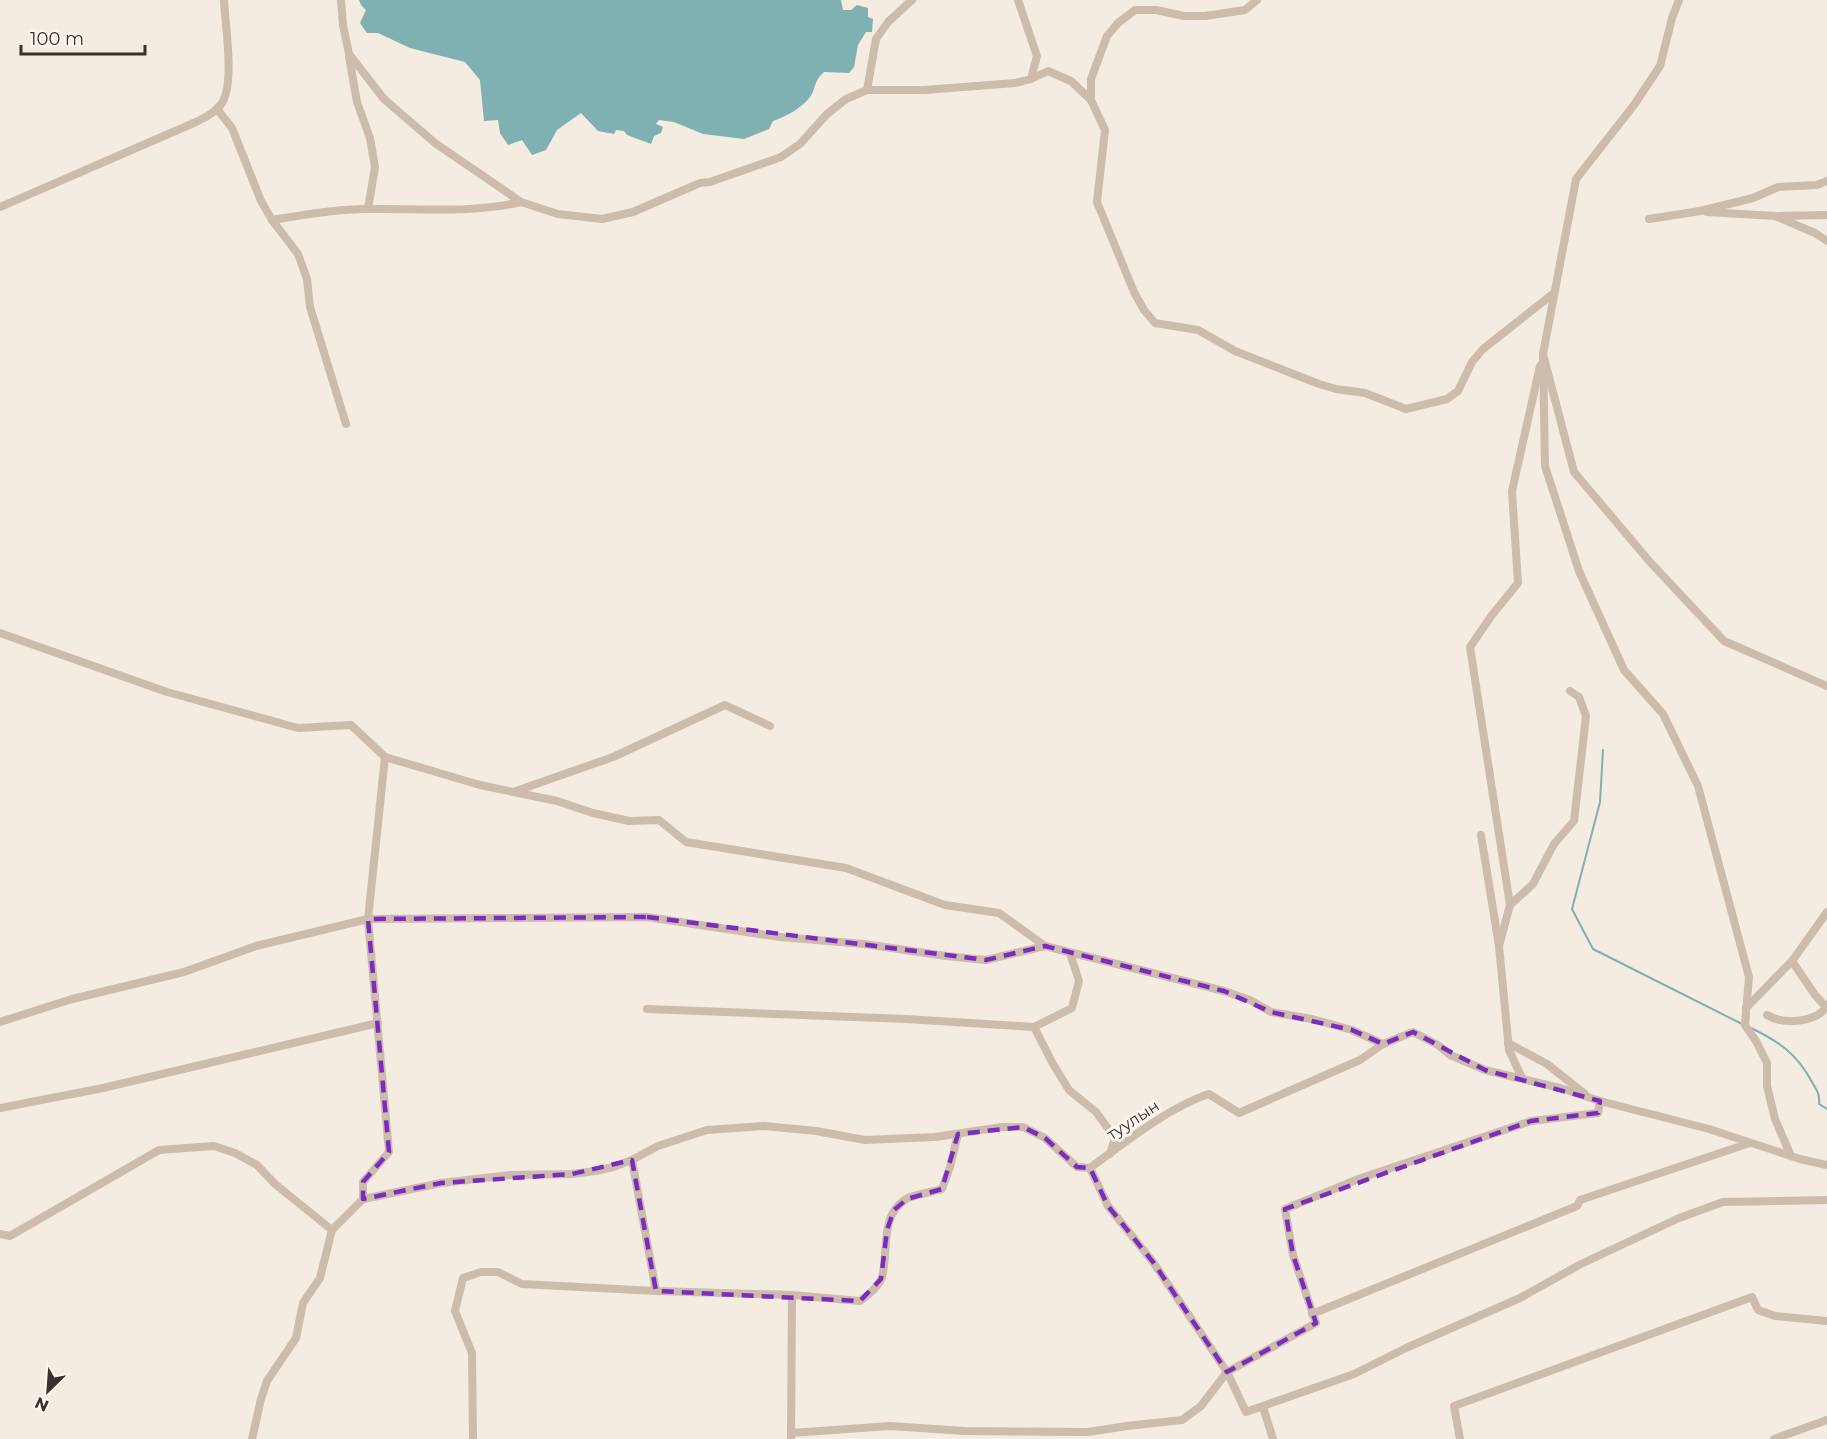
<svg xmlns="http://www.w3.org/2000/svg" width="1827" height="1439" font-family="Montserrat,sans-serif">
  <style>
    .water { fill: #7fb0b2 }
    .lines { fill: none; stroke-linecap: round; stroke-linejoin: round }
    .stream { stroke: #7fb0b2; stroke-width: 2 }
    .street { stroke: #cdbbac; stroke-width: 8 }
    .marked { fill: none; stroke: #7b2cbf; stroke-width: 4.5; stroke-dasharray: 12 8; stroke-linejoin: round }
    .labels { text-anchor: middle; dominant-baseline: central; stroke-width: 6; stroke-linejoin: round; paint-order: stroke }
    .street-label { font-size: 16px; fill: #3b302b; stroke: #fbf5ee }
  </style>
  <rect width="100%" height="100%" fill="#f4ebe1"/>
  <!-- water -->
  <path class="water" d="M 359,0 L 841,0 L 843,10 L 851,10 L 857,5 L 868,8 L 868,17 L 873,19 L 872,32 L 866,32 L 858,45 L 854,67 L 849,73 L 824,72 C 813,82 816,89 810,97 C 802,108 785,117 773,121 L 769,129 L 744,139 L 703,134 L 674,122 L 659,120 L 656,124 L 663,127 L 661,133 L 654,136 L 651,144 L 627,135 L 624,131 L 616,130 L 614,134 L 598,131 L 581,113 L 557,130 L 546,150 L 532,155 L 522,140 L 508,145 L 500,133 L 498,120 L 484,121 L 480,80 L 465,62 L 410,48 L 378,33 L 367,33 L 360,23 L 366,10 L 361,5 Z"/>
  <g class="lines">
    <!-- stream -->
    <g class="stream">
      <path d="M 1603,750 L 1600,802 L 1572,909 L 1593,949 L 1744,1025"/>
      <path d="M 1751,1028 C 1780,1042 1797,1054 1812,1082 C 1817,1091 1820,1094 1819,1104 L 1827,1109"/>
    </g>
    <!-- street -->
    <g class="street">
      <path d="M 341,0 L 343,25 L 349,54 L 384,99 L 435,143 L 521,202 L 558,214 L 602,219 L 633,212 L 700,183 L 710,182 L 781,157 L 800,144 L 827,114 L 846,99 L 867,90 L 924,90 L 1016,83 L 1031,79 L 1037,56 L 1018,0"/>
      <path d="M 1679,0 L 1672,18 L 1660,66 L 1634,105 L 1576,179 L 1543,354 L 1574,472 L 1650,562 L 1724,641 L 1827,686"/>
      <path d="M 349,57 L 357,102 L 370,138 L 375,167 L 368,209"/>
      <path d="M 1031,79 L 1048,71 L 1071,81 L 1091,100 L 1105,130 L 1097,202 L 1134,292 L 1144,310 L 1155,323 L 1198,330 L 1235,351 L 1319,384 L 1336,389 L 1365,393 L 1406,409 L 1447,399 L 1458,391 L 1472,362 L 1483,349 L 1554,293"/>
      <path d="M 867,90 L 876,39 L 888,22 L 912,0"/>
      <path d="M 1091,100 L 1091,79 L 1107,36 L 1118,23 L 1135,10 L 1156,10 L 1184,16 L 1205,16 L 1245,10 L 1257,0"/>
      <path d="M 217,109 L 232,128 L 261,201 L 272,220 L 298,254 L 307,279 L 310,307 L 346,424"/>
      <path d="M 0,207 L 196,122 C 206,117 216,112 222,103 C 235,82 225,25 224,0"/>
      <path d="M 1707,212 L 1775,216 L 1815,233 L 1827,241"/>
      <path d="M 1779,216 L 1827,215"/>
      <path d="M 1649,219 L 1700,211 L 1753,198 L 1778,187 L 1817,185 L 1827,181"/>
      <path d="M 272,220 C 304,215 336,209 368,209 C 421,208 468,214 521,202"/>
      <path d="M 1543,354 L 1545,466 L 1579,571 L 1624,670 L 1663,714 L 1698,786 L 1749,977 L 1745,1025 L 1756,1041 L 1767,1063 L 1767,1086 L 1775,1119 L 1791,1156"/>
      <path d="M 0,633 L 167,692 L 298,728 L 351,725 L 385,757 L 480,785 L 557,801 L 593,813 L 629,821 L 659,820 L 686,842 L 846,868 L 945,905 L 999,913 L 1045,946 L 1224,991 L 1250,1000 L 1271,1012 L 1312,1019 L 1352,1030 L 1383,1044 L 1413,1032 L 1438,1045 L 1450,1055 L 1485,1070 L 1560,1088 L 1600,1101 L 1709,1129 L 1800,1159 L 1827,1165"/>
      <path d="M 516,791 L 613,757 L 725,705 L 770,726"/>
      <path d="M 1481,835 L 1499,946 L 1509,1050 L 1522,1078"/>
      <path d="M 1510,905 L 1533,884 L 1554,844 L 1574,821 L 1586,716 L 1579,697 L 1570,691"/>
      <path d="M 1499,946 L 1510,905 L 1470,647 L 1492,615 L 1518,583 L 1512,491 L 1540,366"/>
      <path d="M 1792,961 L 1815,995 L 1827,1008"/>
      <path d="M 1746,1008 L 1792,961 L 1827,912"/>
      <path d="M 647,1009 L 906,1019 L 1034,1027 L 1072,1008 L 1079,981 L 1070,953"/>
      <path d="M 1767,1015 C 1783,1025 1818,1023 1827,1005"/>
      <path d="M 0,1022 L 72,999 L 184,972 L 256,946 L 368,919 L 647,917 L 780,937 L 864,944 L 946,956 L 986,960 L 1045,946"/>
      <path d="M 1034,1027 L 1053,1064 L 1069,1090 L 1096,1112 L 1115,1138 L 1110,1154"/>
      <path d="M 1508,1043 L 1547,1064 L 1585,1094"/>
      <path d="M 0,1108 L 103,1088 L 378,1023"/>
      <path d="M 632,1160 L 656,1291"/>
      <path d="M 1090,1168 L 1108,1206 L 1153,1262 L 1227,1372 L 1246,1412 L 1354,1374 L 1406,1348 L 1520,1298 L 1581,1264 L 1679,1218 L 1723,1202 L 1827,1200"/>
      <path d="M 1090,1168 C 1124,1143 1169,1107 1209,1094 L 1239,1113 L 1360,1060 L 1383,1044"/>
      <path d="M 363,1199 L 363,1182 L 389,1152 L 368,919 L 385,757"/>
      <path d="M 0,1234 L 10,1236 L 159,1150 L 214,1146 L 235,1153 L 257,1165 L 275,1184 L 332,1230"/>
      <path d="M 1312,1314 L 1577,1206 L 1580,1200 L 1750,1143"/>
      <path d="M 1263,1407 L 1273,1439"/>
      <path d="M 791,1433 L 890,1426 L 965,1431 L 1088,1432 L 1127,1426 L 1182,1420 L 1201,1406 L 1227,1372 L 1316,1323 L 1293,1255 L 1285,1209 L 1361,1178 L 1531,1121 L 1598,1113 L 1600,1101"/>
      <path d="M 252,1439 L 261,1399 L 267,1381 L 296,1338 L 303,1303 L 320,1278 L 332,1230 L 363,1199 L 441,1183 L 510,1175 L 572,1174 L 596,1171 L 613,1167 L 632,1160 L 658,1146 L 707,1130 L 765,1126 L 816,1131 L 865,1140 L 935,1137 L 1002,1127 L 1023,1127 L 1045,1138 L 1077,1167 L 1090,1168"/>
      <path d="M 473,1439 L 472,1353 L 455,1311 L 463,1278 L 481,1272 L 498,1272 L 522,1284 L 656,1291 L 792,1295 L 860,1301 C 867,1296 879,1286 882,1277 C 889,1252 879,1216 906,1199 C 912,1195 933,1192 942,1189 L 950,1167 L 958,1134"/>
      <path d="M 791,1439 L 792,1295"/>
      <path d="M 1460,1439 L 1454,1406 L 1752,1297 L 1758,1310 L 1775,1316 L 1827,1321"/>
      <path d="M 1774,1439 L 1827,1420"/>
    </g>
  </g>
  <!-- marked area -->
  <path class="marked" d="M 647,917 L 986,960 L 1045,946 L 1224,991 L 1271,1012 L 1352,1030 L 1383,1044 L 1413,1032 L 1485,1070 L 1600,1101 L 1598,1113 L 1531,1121 L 1285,1209 L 1293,1255 L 1316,1323 L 1227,1372 L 1153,1262 L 1108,1206 L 1090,1168 L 1077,1167 L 1045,1138 L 1023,1127 L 958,1134 L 942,1189 L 907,1199 L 894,1210 L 887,1230 L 881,1279 L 860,1301 L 656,1291 L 632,1160 L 572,1174 L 441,1183 L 363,1199 L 363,1182 L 389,1152 L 368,919 Z"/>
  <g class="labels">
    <!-- street labels -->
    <g class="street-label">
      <text transform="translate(1133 1120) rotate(-33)">туулын</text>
    </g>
  </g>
  <!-- north arrow -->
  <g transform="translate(48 1391) rotate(205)" stroke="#fbf5ee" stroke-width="4.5" paint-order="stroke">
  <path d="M0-4.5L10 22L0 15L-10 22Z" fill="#3b302b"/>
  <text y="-9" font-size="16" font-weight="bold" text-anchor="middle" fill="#3b302b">N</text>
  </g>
  <!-- scale -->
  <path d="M21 45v9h124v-9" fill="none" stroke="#3b302b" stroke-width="3"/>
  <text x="30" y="45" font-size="18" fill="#3b302b" stroke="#fbf5ee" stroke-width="4.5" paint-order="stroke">100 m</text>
</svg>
